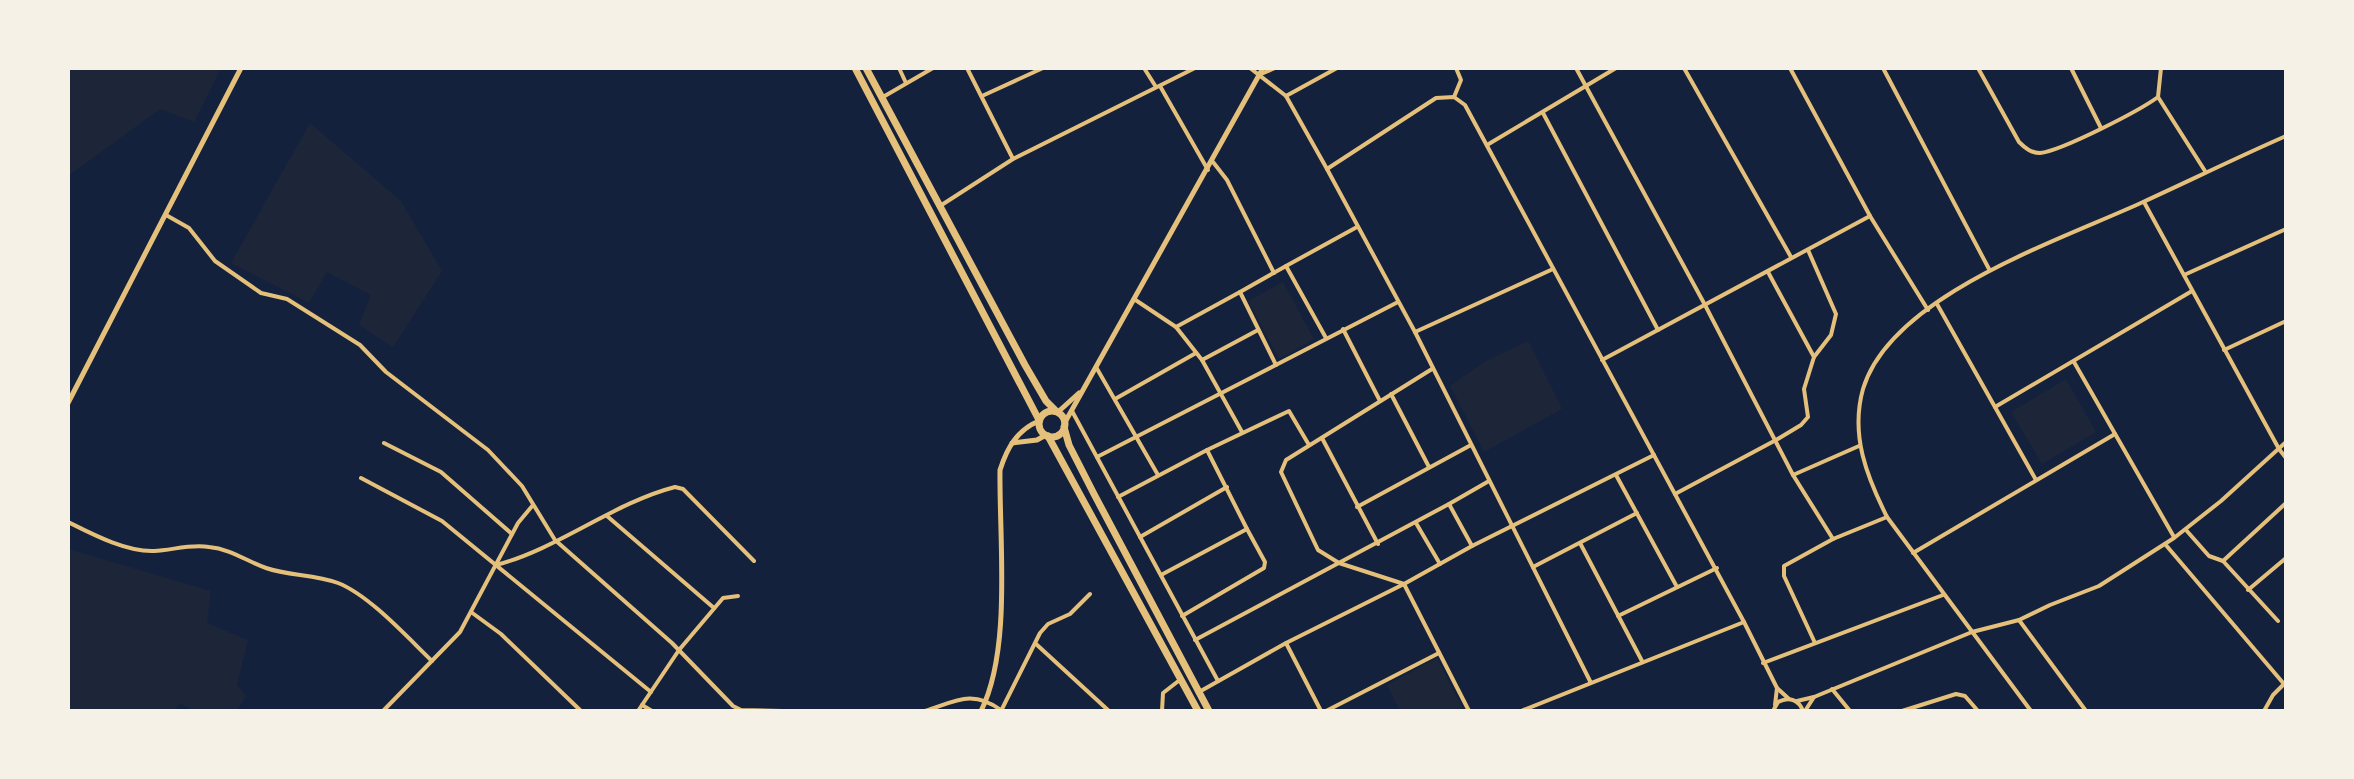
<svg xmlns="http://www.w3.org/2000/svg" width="2354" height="779" font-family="'PT Sans Narrow',sans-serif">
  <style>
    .green { fill: #1d2539 }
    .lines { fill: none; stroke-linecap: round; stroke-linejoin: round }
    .minor { stroke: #e5c07b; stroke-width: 4 }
    .tertiary { stroke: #e5c07b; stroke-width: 5 }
    .trunk { stroke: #e5c07b; stroke-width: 7 }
  </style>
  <rect width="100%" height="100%" fill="#14213d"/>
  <!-- green -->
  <g class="green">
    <path d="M 68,68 L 221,68 L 194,122 L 160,109 L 68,176 Z"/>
    <path d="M 310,123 L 401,201 L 442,271 L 393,347 L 359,325 L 371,295 L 327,272 L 309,303 L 231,263 Z"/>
    <path d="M 1283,282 L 1314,339 L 1279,359 L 1248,301 Z"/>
    <path d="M 1528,341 L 1562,409 L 1484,452 L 1450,386 L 1486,361 Z"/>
    <path d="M 2066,379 L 2096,432 L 2042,464 L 2011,412 Z"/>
    <path d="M 68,549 L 211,591 L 207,623 L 248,640 L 237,685 L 246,696 L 237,711 L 193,711 L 180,703 L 174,711 L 68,711 Z"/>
    <path d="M 1437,658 L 1464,711 L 1400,711 L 1387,685 Z"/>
  </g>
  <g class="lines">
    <!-- minor -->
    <g class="minor">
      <path d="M 899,68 L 906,83"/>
      <path d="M 967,68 L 1013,159"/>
      <path d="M 1144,68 L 1156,87"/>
      <path d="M 1250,68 L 1286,96 L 1327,169 L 1436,98 L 1454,97 L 1465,105 L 1744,622"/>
      <path d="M 1576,68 L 1705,305 L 1793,475 L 1833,539"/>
      <path d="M 1684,68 L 1791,257"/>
      <path d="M 1790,68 L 1870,216 L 1928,310"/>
      <path d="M 1883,68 L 1989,269"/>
      <path d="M 1978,68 L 2019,142 C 2025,148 2031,153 2040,153 C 2061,151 2139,111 2158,97"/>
      <path d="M 2071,68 L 2101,128"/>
      <path d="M 2161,68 L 2158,97 L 2205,171"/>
      <path d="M 1261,74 L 1275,68"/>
      <path d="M 1160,86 L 1208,170"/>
      <path d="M 982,96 L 1043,68"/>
      <path d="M 1286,96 L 1337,68"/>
      <path d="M 883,97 L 933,68"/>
      <path d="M 1454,97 L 1461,80 L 1456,68"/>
      <path d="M 1543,113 L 1658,330"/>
      <path d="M 1487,145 L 1616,68"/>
      <path d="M 1213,162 L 1227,180 L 1274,273"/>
      <path d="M 1327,169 L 1415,332 L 1590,681"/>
      <path d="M 2144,202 L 2279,449 L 2286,458"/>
      <path d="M 940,206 L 1013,159 L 1195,68"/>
      <path d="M 166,215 L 189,228 L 215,261 L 261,293 L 287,299 L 360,345 L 386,372 L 488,450 L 522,486 L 555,540 L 672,643 L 733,706 L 741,710 L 782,711"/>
      <path d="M 1808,250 L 1836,314 L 1831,335 L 1814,357"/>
      <path d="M 1286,266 L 1357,227"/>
      <path d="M 2184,275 L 2286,229"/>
      <path d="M 1134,299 L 1176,327 L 1202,360 L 1242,432"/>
      <path d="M 1937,304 L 2036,480"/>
      <path d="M 1176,327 L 1240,292"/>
      <path d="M 1343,329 L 1380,401"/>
      <path d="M 1415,332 L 1553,269"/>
      <path d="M 2224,350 L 2286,321"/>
      <path d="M 1202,360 L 1258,330"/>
      <path d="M 1602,360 L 1870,216"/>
      <path d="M 2074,362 L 2174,537"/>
      <path d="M 1276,365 L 1240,292 L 1286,266 L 1326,338"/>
      <path d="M 1096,367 L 1158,475"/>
      <path d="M 1432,369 L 1286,460 L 1281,472 L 1318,550 L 1339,563 L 1404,584 L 1469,711"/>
      <path d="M 1391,394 L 1429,467"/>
      <path d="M 1115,399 L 1196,353"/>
      <path d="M 1995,407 L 2192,291"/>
      <path d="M 1072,411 L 1218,681"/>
      <path d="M 1322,438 L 1378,544"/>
      <path d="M 384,443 L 441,472 L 512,534"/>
      <path d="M 1207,450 L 1289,411 L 1309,445"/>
      <path d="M 1097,457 L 1398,302"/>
      <path d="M 1616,475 L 1677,587"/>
      <path d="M 1793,475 L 1859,446"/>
      <path d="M 361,478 L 442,521 L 651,692"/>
      <path d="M 1675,494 L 1776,440 L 1801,425 L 1808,417 L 1804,389 L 1814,357 L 1768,272"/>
      <path d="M 1118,497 L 1207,450 L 1247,529 L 1161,575"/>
      <path d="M 1449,504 L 1489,481"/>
      <path d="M 1357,507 L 1471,445"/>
      <path d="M 607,516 L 714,608"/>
      <path d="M 68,522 C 92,534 126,552 154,551 C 173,550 190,544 209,547 C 231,549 246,561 266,568 C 289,576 314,574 338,583 C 369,595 407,637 432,661"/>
      <path d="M 1416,523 L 1440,564"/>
      <path d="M 2186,530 L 2209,556 L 2223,561"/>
      <path d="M 1140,537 L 1227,487"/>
      <path d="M 1580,543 L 1642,661"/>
      <path d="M 2165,544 L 2284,684"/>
      <path d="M 1913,553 L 2115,434"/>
      <path d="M 496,565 C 558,549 613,503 675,487 L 683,489 L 754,561"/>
      <path d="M 1533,567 L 1637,513"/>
      <path d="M 2248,590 L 2286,558"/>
      <path d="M 471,612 L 501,634 L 581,711"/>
      <path d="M 1182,616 L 1264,568 L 1265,562 L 1247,529"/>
      <path d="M 1618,616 L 1717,568"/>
      <path d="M 2019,620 L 2086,711"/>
      <path d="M 2278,621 L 2223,561 L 2286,503"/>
      <path d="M 1195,640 L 1449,504 L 1472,546"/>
      <path d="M 1286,643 L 1321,711"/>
      <path d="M 1815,643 L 1784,576 L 1784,566 L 1833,539 L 1887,517"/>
      <path d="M 1036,644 L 1109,711"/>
      <path d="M 1763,663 L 1943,595"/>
      <path d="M 1832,689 L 1850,711"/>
      <path d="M 1199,692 L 1286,643 L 1404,584 L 1472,546 L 1654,455"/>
      <path d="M 1797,701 L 1814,697 L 1972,632 L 2019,620 L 2050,605 L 2099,586 L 2174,538 L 2221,501 L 2286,442"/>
      <path d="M 642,705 L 652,711"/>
      <path d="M 1775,705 L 1777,688"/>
      <path d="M 383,711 L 460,632 L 518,523 L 533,505"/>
      <path d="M 638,711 L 679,650 L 723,598 L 738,596"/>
      <path d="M 925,711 C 956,701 972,689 1001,710"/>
      <path d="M 1001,711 L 1040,633 L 1048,624 L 1070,614 L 1090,594"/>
      <path d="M 1162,711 L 1163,693 L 1181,679"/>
      <path d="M 1326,711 L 1439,653"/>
      <path d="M 1521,711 L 1744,622 L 1777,688 L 1789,699"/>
      <path d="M 1773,711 L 1778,702 C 1789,696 1799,700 1803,711"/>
      <path d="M 1805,711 L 1814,697"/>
      <path d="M 1902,711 L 1956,694 L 1965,696 L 1978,711"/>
      <path d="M 2031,711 L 1887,517 C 1867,477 1850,435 1863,389 C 1891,295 2061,240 2143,202 C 2191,180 2238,157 2286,136"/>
      <path d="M 2264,711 L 2273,695 L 2286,682"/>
    </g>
    <!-- tertiary -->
    <g class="tertiary">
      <path d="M 68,403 L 241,68"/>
      <path d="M 1058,412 L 1079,393"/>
      <path d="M 1064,424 L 1263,68"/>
      <path d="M 1012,443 L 1037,440 L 1046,435"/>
      <path d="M 981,711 C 1012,649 999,540 1000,470 C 1007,448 1017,430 1039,421"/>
    </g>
    <!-- trunk -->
    <g class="trunk">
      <path d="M 855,68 L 1039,420"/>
      <path d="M 866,68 L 1025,365 L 1046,401 L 1056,411"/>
      <circle cx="1052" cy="424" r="13"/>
      <path d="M 1064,427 L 1069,445 L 1094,494 L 1209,711"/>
      <path d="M 1048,436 L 1198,711"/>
    </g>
  </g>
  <!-- border -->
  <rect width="2354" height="779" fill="none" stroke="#f6f1e7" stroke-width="140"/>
</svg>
